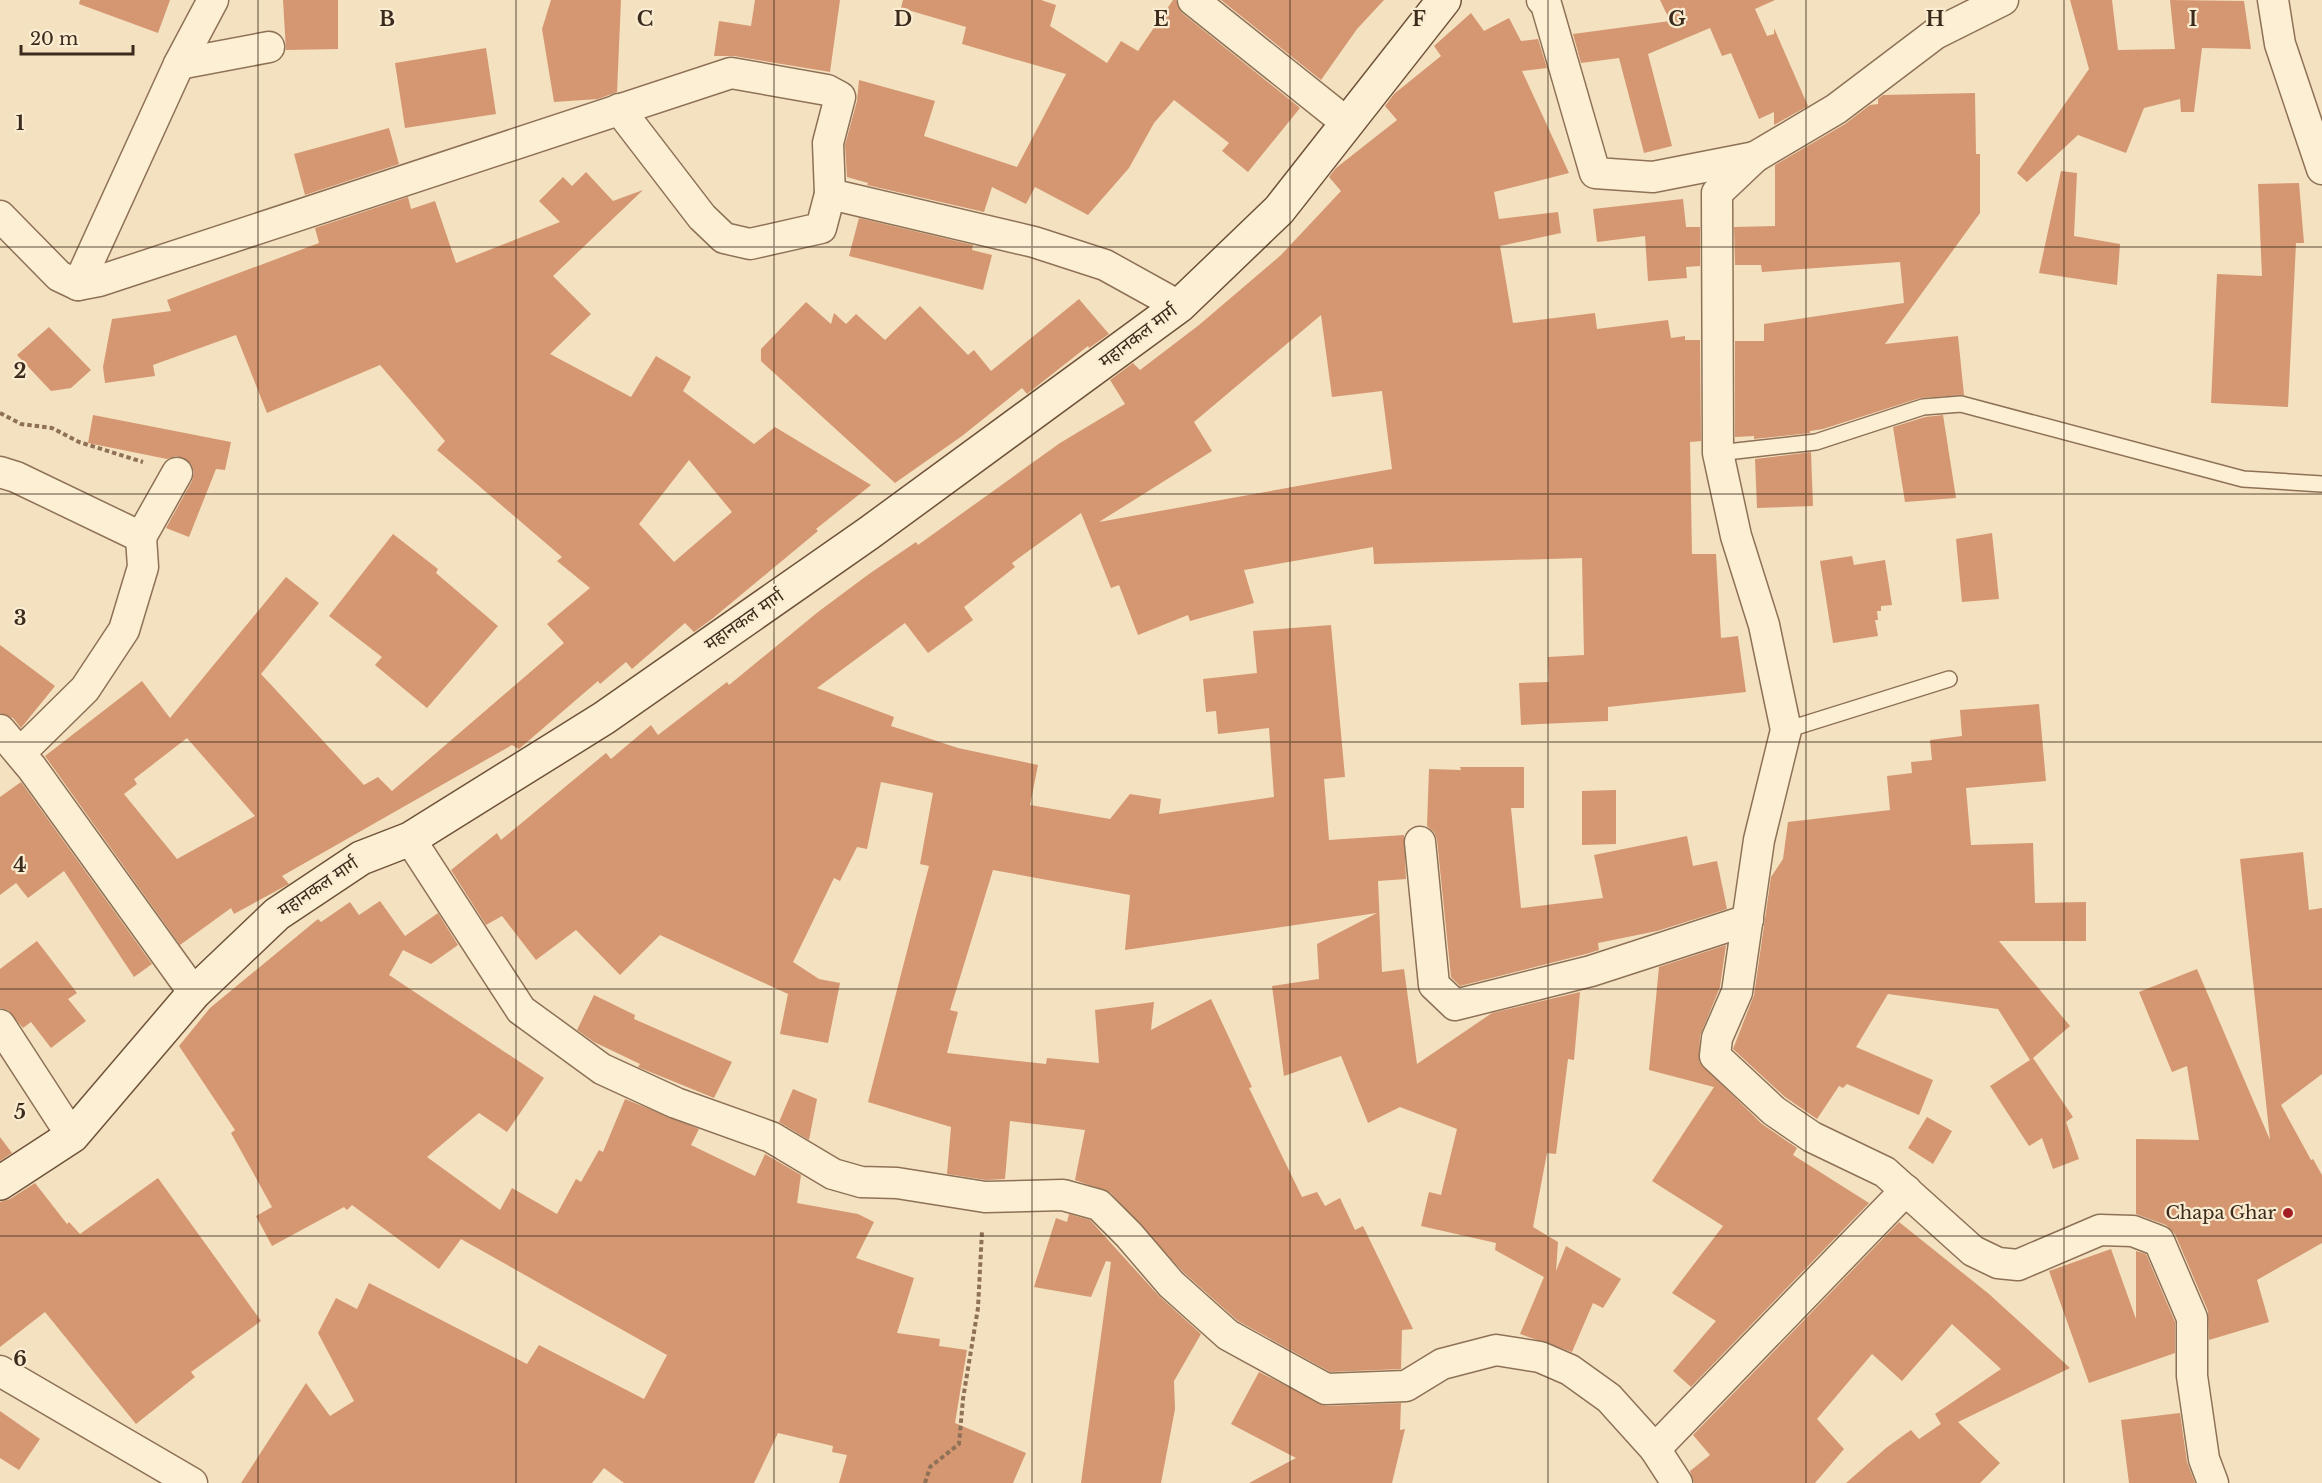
<svg xmlns="http://www.w3.org/2000/svg" width="2322" height="1483" font-family="'Libre Baskerville','Noto Sans Devanagari',serif">
  <style>
    .building { fill: #d59771; fill-rule: evenodd }
    .lines { fill: none; stroke-linecap: round; stroke-linejoin: round }
    .service-casing { stroke: #8e7156; stroke-width: 18 }
    .minor-casing { stroke: #8e7156; stroke-width: 33 }
    .secondary-casing { stroke: #6f5239; stroke-width: 36 }
    .path { stroke: #8e7156; stroke-width: 4; stroke-dasharray: 4.5 3; stroke-linecap: butt }
    .service { stroke: #fcefd4; stroke-width: 15 }
    .minor { stroke: #fcefd4; stroke-width: 30 }
    .secondary { stroke: #fcefd4; stroke-width: 33 }
    .grid { fill: none; stroke: #3c2a1c; stroke-width: 1.5; stroke-opacity: 0.55 }
    .poi-dot { fill: #a31f25; stroke: #f9ecd0; stroke-width: 2 }
    .labels { text-anchor: middle; dominant-baseline: central; stroke-width: 4.5; stroke-linejoin: round; paint-order: stroke }
    .street-label { font-size: 18px; fill: #3c2a1c; stroke: #f9ecd0 }
    .poi-label { font-size: 18px; fill: #3c2a1c; stroke: #f9ecd0; text-anchor: end }
    .grid-label { font-size: 20px; text-anchor: middle; font-weight: bold; fill: #3c2a1c; stroke: #f9ecd0; stroke-width: 4.5; stroke-linejoin: round; paint-order: stroke }
  </style>
  <rect width="100%" height="100%" fill="#f3e1c0"/>
  <!-- building -->
  <g class="building">
    <path d="M 80,0 L 170,0 L 158,33 L 79,4 Z"/>
    <path d="M 283,0 L 338,0 L 338,49 L 286,50 Z"/>
    <path d="M 551,0 L 621,0 L 617,92 L 598,99 L 554,102 L 542,29 Z"/>
    <path d="M 755,0 L 840,0 L 830,72 L 734,56 L 714,56 L 719,21 L 751,26 Z"/>
    <path d="M 903,0 L 1041,0 L 1056,5 L 1050,26 L 1107,63 L 1121,41 L 1138,51 L 1173,0 L 1176,0 L 1182,13 L 1300,108 L 1248,172 L 1222,151 L 1229,143 L 1174,100 L 1154,123 L 1129,168 L 1088,215 L 1035,187 L 1026,204 L 992,187 L 984,212 L 867,185 L 868,183 L 847,177 L 845,145 L 857,101 L 859,80 L 935,101 L 924,136 L 1017,167 L 1066,74 L 962,44 L 966,27 L 901,8 Z"/>
    <path d="M 1221,0 L 1384,0 L 1357,29 L 1321,80 Z"/>
    <path d="M 1660,0 L 1775,0 L 1755,9 L 1767,36 L 1774,34 L 1774,28 L 1808,106 L 1774,125 L 1774,112 L 1759,119 L 1731,53 L 1722,56 L 1710,28 L 1648,54 L 1672,146 L 1644,153 L 1619,58 L 1581,63 L 1573,34 L 1670,21 Z"/>
    <path d="M 2070,0 L 2112,0 L 2118,50 L 2175,49 L 2170,0 L 2244,1 L 2251,49 L 2202,48 L 2194,112 L 2181,112 L 2180,99 L 2144,108 L 2126,153 L 2078,135 L 2027,182 L 2017,173 L 2089,69 Z"/>
    <path d="M 1471,13 L 1484,31 L 1509,18 L 1521,41 L 1538,39 L 1547,68 L 1522,71 L 1569,173 L 1494,192 L 1499,219 L 1558,212 L 1561,233 L 1500,246 L 1513,323 L 1595,313 L 1597,329 L 1668,320 L 1671,338 L 1685,336 L 1685,340 L 1700,340 L 1701,441 L 1690,442 L 1692,554 L 1716,554 L 1721,638 L 1738,636 L 1746,692 L 1608,707 L 1608,721 L 1521,725 L 1519,683 L 1549,682 L 1548,657 L 1584,655 L 1582,558 L 1374,564 L 1373,547 L 1244,570 L 1254,603 L 1190,621 L 1188,615 L 1138,635 L 1119,585 L 1111,588 L 1081,513 L 1012,563 L 1015,567 L 964,607 L 973,620 L 928,653 L 905,623 L 817,688 L 894,717 L 891,726 L 958,748 L 1038,765 L 1030,805 L 1110,819 L 1130,794 L 1161,799 L 1159,814 L 1274,797 L 1269,728 L 1218,734 L 1216,711 L 1206,712 L 1203,679 L 1257,673 L 1253,631 L 1331,625 L 1345,777 L 1324,779 L 1329,840 L 1404,835 L 1406,879 L 1378,881 L 1382,972 L 1404,969 L 1417,1064 L 1492,1013 L 1580,992 L 1574,1060 L 1568,1059 L 1556,1154 L 1547,1153 L 1533,1227 L 1558,1242 L 1556,1271 L 1566,1246 L 1621,1279 L 1603,1308 L 1593,1303 L 1572,1352 L 1520,1334 L 1544,1277 L 1495,1250 L 1496,1243 L 1421,1226 L 1429,1192 L 1441,1195 L 1457,1129 L 1400,1107 L 1368,1123 L 1341,1056 L 1284,1076 L 1272,986 L 1319,979 L 1317,944 L 1377,913 L 1125,950 L 1130,895 L 993,870 L 950,1010 L 958,1012 L 947,1053 L 1046,1064 L 1047,1058 L 1099,1063 L 1095,1010 L 1154,1002 L 1151,1030 L 1211,999 L 1252,1087 L 1249,1088 L 1302,1197 L 1317,1192 L 1325,1206 L 1340,1198 L 1355,1230 L 1363,1226 L 1413,1329 L 1402,1330 L 1401,1369 L 1330,1372 L 1238,1321 L 1183,1272 L 1111,1193 L 1075,1180 L 1085,1130 L 1010,1121 L 1005,1179 L 986,1180 L 947,1174 L 951,1127 L 868,1102 L 929,866 L 920,864 L 933,793 L 881,782 L 867,849 L 857,847 L 840,881 L 834,878 L 793,962 L 819,979 L 840,983 L 828,1043 L 780,1034 L 788,994 L 660,935 L 620,975 L 576,930 L 536,960 L 502,916 L 486,925 L 451,870 L 497,833 L 501,840 L 606,753 L 611,759 L 651,725 L 658,735 L 727,682 L 729,685 L 818,612 L 869,574 L 916,542 L 918,545 L 1060,443 L 1125,404 L 1110,380 L 1133,363 L 1140,370 L 1199,325 L 1281,255 L 1341,191 L 1329,177 L 1336,168 L 1397,120 L 1385,106 L 1394,94 L 1441,56 L 1434,46 ZM 1321,315 L 1332,397 L 1382,391 L 1392,469 L 1099,522 L 1212,451 L 1194,422 Z"/>
    <path d="M 486,48 L 496,114 L 405,128 L 395,63 Z"/>
    <path d="M 1975,93 L 1976,154 L 1980,154 L 1980,213 L 1885,344 L 1958,336 L 1964,395 L 1920,398 L 1823,429 L 1810,431 L 1810,433 L 1754,439 L 1754,436 L 1735,437 L 1735,341 L 1764,341 L 1764,324 L 1904,303 L 1900,262 L 1762,272 L 1761,265 L 1735,265 L 1734,227 L 1775,226 L 1775,165 L 1845,124 L 1870,105 L 1878,104 L 1878,99 L 1883,95 Z"/>
    <path d="M 389,128 L 399,164 L 305,195 L 294,154 Z"/>
    <path d="M 2061,171 L 2077,173 L 2074,236 L 2120,244 L 2117,285 L 2039,273 Z"/>
    <path d="M 586,172 L 613,201 L 643,190 L 553,276 L 591,314 L 550,354 L 631,397 L 656,356 L 691,377 L 683,391 L 754,444 L 775,427 L 871,485 L 816,529 L 818,531 L 712,619 L 694,632 L 685,623 L 632,669 L 626,662 L 600,684 L 598,681 L 519,749 L 512,745 L 282,876 L 289,884 L 234,914 L 231,908 L 180,945 L 45,756 L 142,681 L 170,718 L 286,577 L 319,603 L 261,674 L 364,785 L 378,777 L 392,791 L 564,643 L 547,624 L 590,588 L 557,561 L 562,557 L 437,450 L 445,441 L 380,365 L 267,413 L 236,335 L 153,365 L 155,376 L 105,383 L 103,367 L 112,319 L 171,311 L 167,300 L 319,243 L 315,228 L 408,197 L 411,209 L 435,201 L 456,263 L 560,222 L 539,201 L 563,177 L 572,186 ZM 689,460 L 732,512 L 674,562 L 639,524 ZM 187,738 L 255,816 L 177,859 L 124,794 L 137,784 L 134,779 Z"/>
    <path d="M 2299,183 L 2304,243 L 2296,243 L 2288,407 L 2211,403 L 2217,274 L 2262,276 L 2258,184 Z"/>
    <path d="M 1683,199 L 1686,227 L 1700,227 L 1700,266 L 1686,267 L 1687,278 L 1648,281 L 1645,236 L 1597,242 L 1593,209 Z"/>
    <path d="M 859,218 L 973,245 L 972,250 L 992,255 L 983,290 L 849,256 Z"/>
    <path d="M 1079,299 L 1109,334 L 1089,348 L 1088,346 L 1027,394 L 1022,388 L 962,436 L 895,483 L 761,361 L 761,349 L 806,302 L 831,324 L 834,313 L 846,324 L 856,314 L 885,340 L 920,306 L 968,355 L 974,350 L 991,371 Z"/>
    <path d="M 49,327 L 91,370 L 71,388 L 51,391 L 17,355 Z"/>
    <path d="M 93,415 L 231,442 L 225,470 L 216,469 L 189,537 L 166,528 L 192,481 L 194,472 L 191,464 L 177,456 L 167,459 L 88,443 Z"/>
    <path d="M 1943,415 L 1956,498 L 1905,502 L 1893,427 L 1925,417 Z"/>
    <path d="M 1811,452 L 1813,506 L 1757,508 L 1755,459 Z"/>
    <path d="M 1992,533 L 1999,599 L 1962,602 L 1956,539 Z"/>
    <path d="M 393,534 L 438,569 L 436,573 L 498,626 L 427,708 L 375,665 L 382,657 L 329,616 Z"/>
    <path d="M 1852,556 L 1854,565 L 1885,560 L 1892,605 L 1881,606 L 1881,611 L 1877,611 L 1878,620 L 1875,620 L 1878,636 L 1833,643 L 1820,561 Z"/>
    <path d="M 0,645 L 55,686 L 21,728 L 13,718 L 0,713 Z"/>
    <path d="M 2039,704 L 2046,781 L 1966,788 L 1971,845 L 2033,843 L 2035,903 L 2086,902 L 2086,941 L 1999,941 L 2070,1026 L 2033,1058 L 2073,1117 L 2066,1122 L 2079,1159 L 2053,1169 L 2042,1138 L 2029,1146 L 1990,1086 L 2030,1060 L 1998,1009 L 1961,1004 L 1888,994 L 1856,1047 L 1933,1080 L 1919,1115 L 1847,1084 L 1843,1088 L 1839,1086 L 1817,1119 L 1785,1097 L 1733,1049 L 1754,995 L 1771,877 L 1783,859 L 1788,822 L 1890,810 L 1887,776 L 1912,773 L 1911,762 L 1932,760 L 1930,740 L 1962,736 L 1960,710 Z"/>
    <path d="M 1460,767 L 1524,767 L 1524,808 L 1511,808 L 1521,908 L 1603,898 L 1594,855 L 1687,836 L 1693,866 L 1717,861 L 1727,909 L 1657,931 L 1598,943 L 1599,950 L 1586,954 L 1460,986 L 1451,977 L 1437,840 L 1434,832 L 1427,826 L 1429,769 L 1461,770 Z"/>
    <path d="M 21,782 L 152,964 L 134,977 L 64,871 L 28,898 L 16,883 L 0,895 L 0,797 Z"/>
    <path d="M 1616,790 L 1616,844 L 1582,845 L 1582,791 Z"/>
    <path d="M 2303,852 L 2309,910 L 2322,908 L 2322,1074 L 2281,1105 L 2311,1160 L 2313,1159 L 2322,1175 L 2322,1243 L 2257,1280 L 2269,1322 L 2209,1340 L 2208,1311 L 2175,1234 L 2166,1225 L 2136,1214 L 2136,1139 L 2199,1140 L 2187,1066 L 2172,1072 L 2139,992 L 2197,969 L 2270,1140 L 2240,859 Z"/>
    <path d="M 380,901 L 405,936 L 438,913 L 458,945 L 431,964 L 403,950 L 389,975 L 544,1078 L 507,1132 L 479,1113 L 427,1157 L 500,1210 L 512,1188 L 557,1214 L 576,1179 L 581,1182 L 599,1150 L 603,1152 L 625,1099 L 699,1129 L 691,1145 L 755,1176 L 765,1154 L 801,1175 L 797,1203 L 858,1214 L 874,1222 L 856,1258 L 914,1278 L 897,1333 L 940,1339 L 939,1346 L 967,1350 L 955,1423 L 1026,1453 L 1013,1483 L 839,1483 L 847,1455 L 832,1452 L 833,1446 L 778,1433 L 754,1483 L 624,1483 L 604,1468 L 592,1483 L 241,1483 L 306,1383 L 330,1416 L 354,1401 L 318,1333 L 336,1298 L 357,1309 L 369,1283 L 527,1364 L 539,1345 L 644,1399 L 667,1355 L 461,1239 L 439,1269 L 352,1205 L 347,1210 L 344,1207 L 272,1246 L 256,1216 L 272,1207 L 231,1133 L 235,1130 L 179,1046 L 210,1008 L 318,919 L 321,922 L 350,902 L 359,915 Z"/>
    <path d="M 37,941 L 77,993 L 68,999 L 86,1021 L 51,1048 L 31,1022 L 23,1028 L 8,1010 L 0,1008 L 0,969 Z"/>
    <path d="M 1726,945 L 1720,987 L 1700,1036 L 1699,1062 L 1762,1124 L 1797,1148 L 1793,1155 L 1869,1203 L 1691,1387 L 1673,1371 L 1716,1321 L 1672,1293 L 1723,1226 L 1652,1181 L 1714,1087 L 1649,1070 L 1659,967 Z"/>
    <path d="M 594,995 L 635,1015 L 634,1019 L 732,1062 L 714,1098 L 638,1067 L 640,1064 L 594,1042 L 577,1030 Z"/>
    <path d="M 793,1089 L 817,1099 L 809,1140 L 779,1122 Z"/>
    <path d="M 1927,1117 L 1952,1131 L 1933,1164 L 1908,1148 Z"/>
    <path d="M 0,1137 L 12,1153 L 0,1161 Z"/>
    <path d="M 158,1178 L 261,1321 L 191,1372 L 195,1377 L 136,1424 L 45,1312 L 0,1347 L 0,1202 L 10,1199 L 35,1183 L 67,1224 L 69,1222 L 80,1234 Z"/>
    <path d="M 1069,1214 L 1090,1220 L 1158,1295 L 1201,1334 L 1174,1381 L 1175,1409 L 1161,1483 L 1081,1483 L 1111,1262 L 1106,1261 L 1091,1297 L 1034,1287 L 1056,1218 L 1067,1222 Z"/>
    <path d="M 1899,1222 L 1989,1294 L 2070,1368 L 1958,1422 L 2000,1463 L 1980,1483 L 1846,1483 L 1886,1448 L 1911,1430 L 1919,1439 L 1941,1424 L 1935,1414 L 2001,1369 L 1952,1324 L 1902,1381 L 1872,1354 L 1817,1419 L 1844,1449 L 1815,1483 L 1694,1483 L 1690,1471 L 1710,1455 L 1693,1435 Z"/>
    <path d="M 2111,1249 L 2136,1319 L 2136,1251 L 2146,1254 L 2175,1322 L 2175,1353 L 2089,1383 L 2049,1271 Z"/>
    <path d="M 1259,1372 L 1326,1406 L 1401,1403 L 1400,1430 L 1405,1429 L 1392,1483 L 1249,1483 L 1296,1458 L 1231,1424 Z"/>
    <path d="M 0,1411 L 40,1439 L 19,1470 L 0,1458 Z"/>
    <path d="M 2180,1413 L 2187,1462 L 2195,1483 L 2129,1483 L 2121,1420 Z"/>
  </g>
  <g class="lines">
    <!-- service casing -->
    <g class="service-casing">
      <g id="service">
        <path d="M 1718,453 L 1816,442 L 1923,407 L 1961,404 L 2243,479 L 2322,484"/>
        <path d="M 1786,730 L 1949,679"/>
      </g>
    </g>
    <!-- minor casing -->
    <g class="minor-casing">
      <g id="minor">
        <path d="M 1193,0 L 1347,123"/>
        <path d="M 1542,0 L 1546,4 L 1595,173 L 1653,177 L 1755,157"/>
        <path d="M 2003,0 L 1935,34 L 1836,109 L 1755,157 L 1717,193 L 1718,453 L 1736,536 L 1764,625 L 1786,730 L 1759,840 L 1737,992 L 1717,1038 L 1715,1056 L 1774,1111 L 1812,1137 L 1885,1172 L 1973,1251 L 1998,1263 L 2018,1265 L 2100,1230 L 2133,1231 L 2159,1241 L 2192,1318 L 2192,1376 L 2204,1459 L 2213,1483"/>
        <path d="M 2273,0 L 2280,44 L 2322,169"/>
        <path d="M 179,64 L 269,47"/>
        <path d="M 619,109 L 702,217 L 724,238 L 750,244 L 821,228 L 830,194"/>
        <path d="M 0,216 L 59,276 L 78,285 L 99,281 L 731,73 L 827,90 L 840,97 L 828,143 L 830,194 L 1034,242 L 1105,265 L 1179,306"/>
        <path d="M 78,285 L 179,64 L 213,0"/>
        <path d="M 0,472 L 16,477 L 141,537 L 177,473"/>
        <path d="M 0,730 L 32,768 L 194,993"/>
        <path d="M 20,753 L 85,689 L 124,630 L 143,567 L 141,537"/>
        <path d="M 410,839 L 521,1010 L 602,1069 L 676,1103 L 771,1137 L 833,1174 L 861,1182 L 897,1183 L 985,1197 L 1063,1195 L 1099,1205 L 1129,1235 L 1171,1284 L 1228,1335 L 1326,1389 L 1406,1386 L 1442,1364 L 1496,1350 L 1540,1357 L 1570,1370 L 1609,1398 L 1655,1449 L 1677,1483"/>
        <path d="M 1420,842 L 1434,985 L 1455,1005 L 1591,971 L 1748,920"/>
        <path d="M 0,1025 L 72,1136"/>
        <path d="M 0,1371 L 192,1483"/>
        <path d="M 1655,1449 L 1906,1190"/>
      </g>
    </g>
    <!-- secondary casing -->
    <g class="secondary-casing">
      <path id="secondary" d="M 0,1183 L 72,1136 L 194,993 L 277,914 L 361,858 L 410,839 L 604,718 L 869,533 L 1179,306 L 1279,210 L 1444,0"/>
    </g>
    <!-- path -->
    <g class="path">
      <path d="M 0,413 L 21,424 L 52,428 L 79,442 L 143,462"/>
      <path d="M 925,1483 L 930,1467 L 959,1444 L 963,1399 L 978,1308 L 982,1231"/>
    </g>
    <!-- service -->
    <use href="#service" class="service"/>
    <!-- minor -->
    <use href="#minor" class="minor"/>
    <!-- secondary -->
    <use href="#secondary" class="secondary"/>
  </g>
  <!-- grid -->
  <path class="grid" d="M 258,0 L 258,1483M 516,0 L 516,1483M 774,0 L 774,1483M 1032,0 L 1032,1483M 1290,0 L 1290,1483M 1548,0 L 1548,1483M 1806,0 L 1806,1483M 2064,0 L 2064,1483M 0,247 L 2322,247M 0,494 L 2322,494M 0,742 L 2322,742M 0,989 L 2322,989M 0,1236 L 2322,1236"/>
  <!-- markers -->
  <circle class="poi-dot" cx="2288" cy="1213" r="6"/>
  <g class="labels">
    <!-- street labels -->
    <g class="street-label">
      <text transform="translate(1138 336) rotate(-37)">महानकल मार्ग</text>
      <text transform="translate(744 620) rotate(-35)">महानकल मार्ग</text>
      <text transform="translate(318 887) rotate(-34)">महानकल मार्ग</text>
    </g>
    <!-- poi labels -->
    <g class="poi-label">
      <text x="2276" y="1213">Chapa Ghar</text>
    </g>
  </g>
  <g class="grid-label">
    <text x="387" y="26">B</text>
    <text x="645" y="26">C</text>
    <text x="903" y="26">D</text>
    <text x="1161" y="26">E</text>
    <text x="1419" y="26">F</text>
    <text x="1677" y="26">G</text>
    <text x="1935" y="26">H</text>
    <text x="2193" y="26">I</text>
    <text x="20" y="130">1</text>
    <text x="20" y="378">2</text>
    <text x="20" y="625">3</text>
    <text x="20" y="872">4</text>
    <text x="20" y="1119">5</text>
    <text x="20" y="1366">6</text>
  </g>
  <!-- scale -->
  <path d="M21 45v9h112v-9" fill="none" stroke="#3c2a1c" stroke-width="3"/>
  <text x="30" y="45" font-size="18" fill="#3c2a1c" stroke="#f9ecd0" stroke-width="4.5" paint-order="stroke">20 m</text>
</svg>
